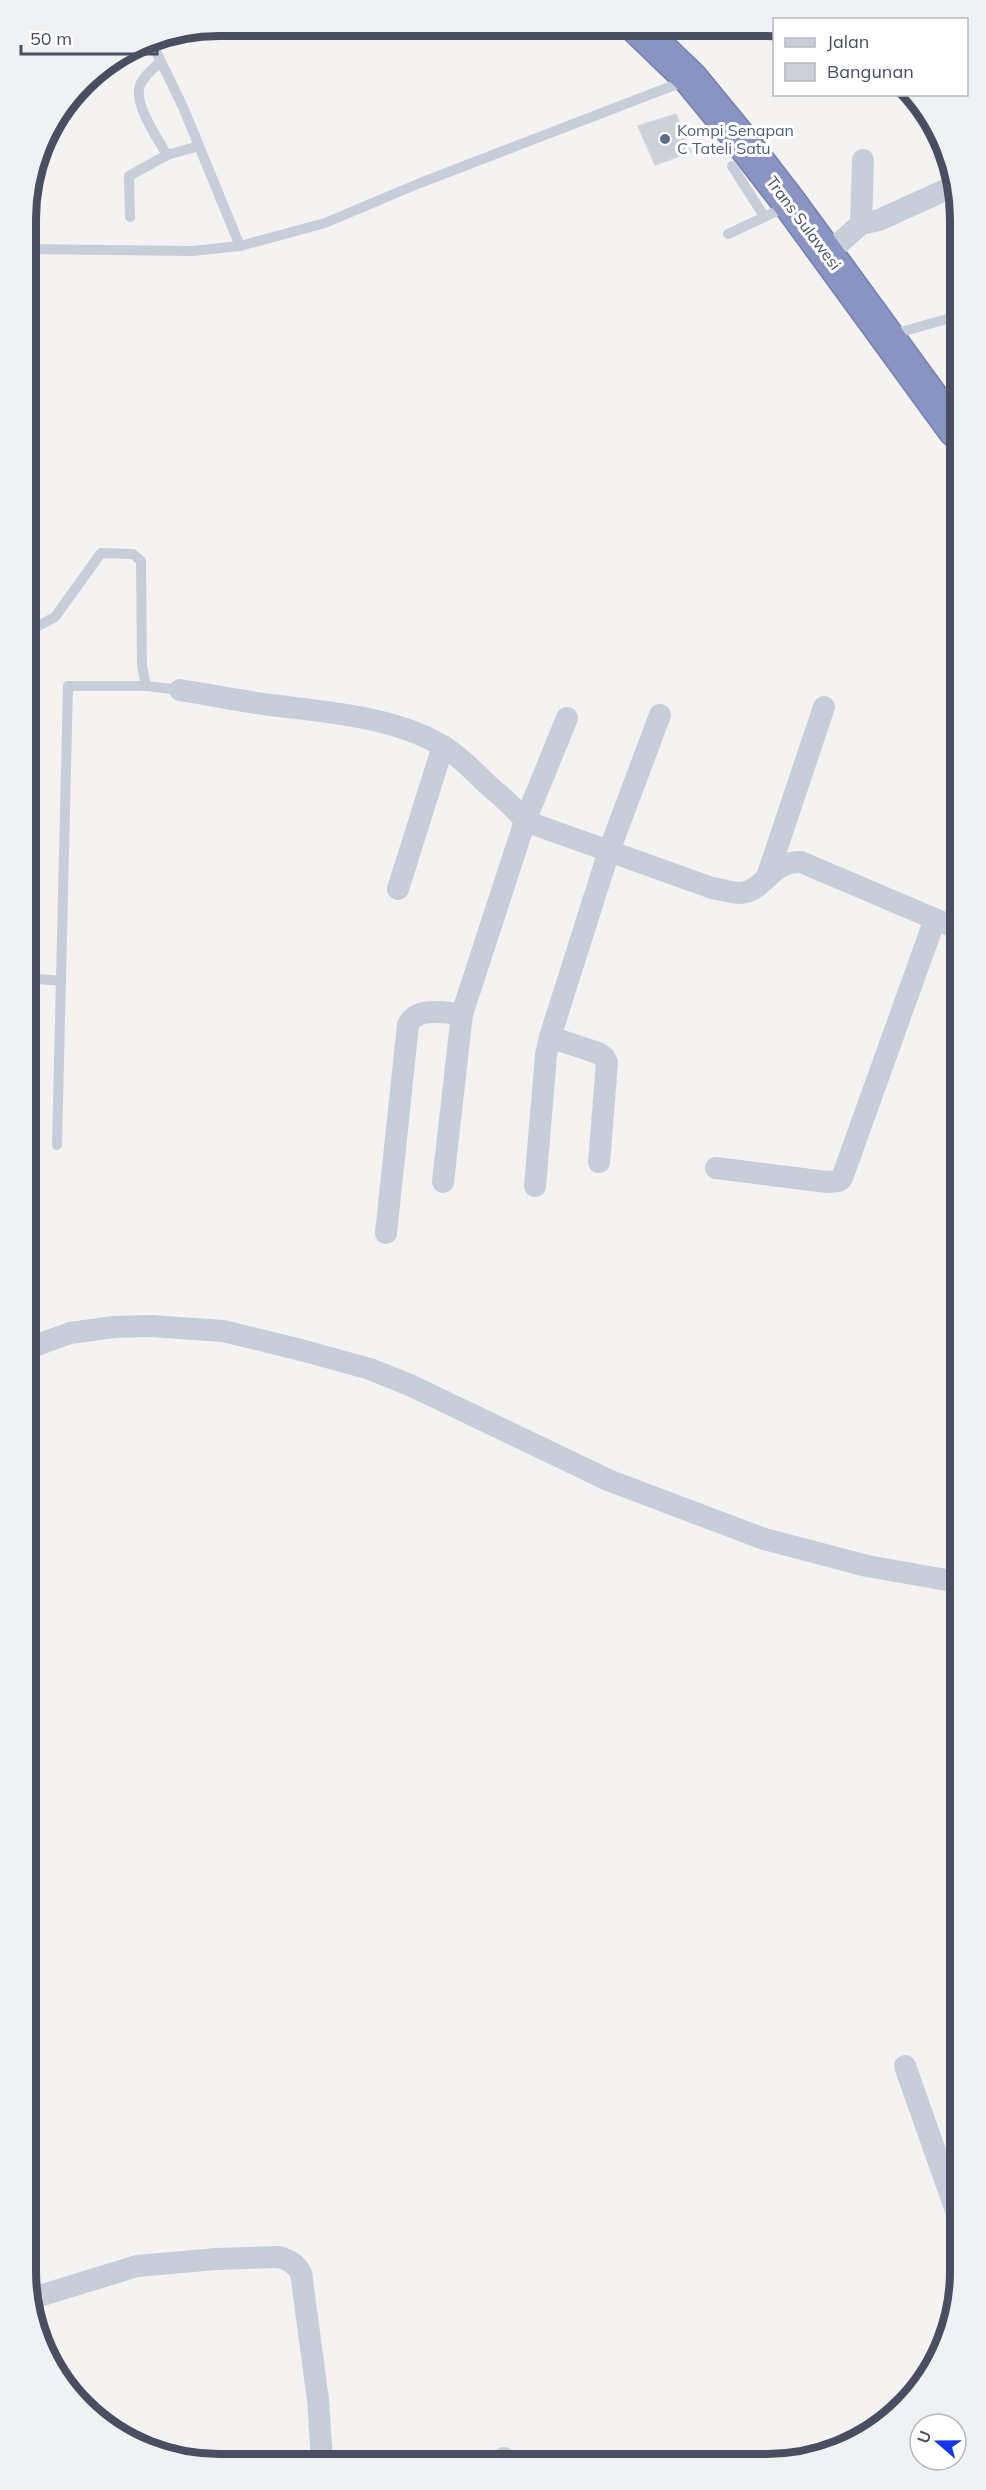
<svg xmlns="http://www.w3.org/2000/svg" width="986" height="2490" font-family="Mulish,sans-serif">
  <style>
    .building { fill: #ced0d7; stroke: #d6d6dd; stroke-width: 1.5 }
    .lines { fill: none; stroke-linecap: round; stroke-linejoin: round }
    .highway-casing { stroke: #747fad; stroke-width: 36 }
    .lane { stroke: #c8cdda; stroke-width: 10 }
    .street { stroke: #c8cdda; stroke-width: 22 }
    .highway { stroke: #8994c2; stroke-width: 33 }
    .service-dot { fill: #5c6f8a; stroke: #fff; stroke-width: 2 }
    .labels { text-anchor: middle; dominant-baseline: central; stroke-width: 6; stroke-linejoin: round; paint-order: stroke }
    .service-label { font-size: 16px; fill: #4e5e75; stroke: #fff; text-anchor: start }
    .street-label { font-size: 16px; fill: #494f60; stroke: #fff }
    .rim { fill: none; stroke: #494f60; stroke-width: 8 }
  </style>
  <rect width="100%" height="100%" fill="#f4f3f2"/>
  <!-- building -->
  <path class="building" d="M 676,114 L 691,152 L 655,165 L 638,126 Z"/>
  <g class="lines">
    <!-- highway casing -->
    <g class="highway-casing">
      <path id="highway" d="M 638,28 L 691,79 L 741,140 L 791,205 L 955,430"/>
    </g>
    <!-- lane -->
    <g class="lane">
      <path d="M 150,39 L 183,107 L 240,246"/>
      <path d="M 160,62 C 154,68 145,75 141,83 C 131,101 158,139 167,155"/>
      <path d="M 732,166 L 764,216"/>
      <path d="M 130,217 L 129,176 L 167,155 L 199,146"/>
      <path d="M 728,234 L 788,206"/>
      <path d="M 26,249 L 192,251 L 240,246 L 325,223 L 420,183 L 685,81"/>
      <path d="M 890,335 L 954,317"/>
      <path d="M 27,632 L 55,617 L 101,553 L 133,554 L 141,561 L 142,666 L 146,686 L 180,690"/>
      <path d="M 28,978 L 61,981"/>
      <path d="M 57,1145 L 68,686 L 146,686"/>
    </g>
    <!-- street -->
    <g class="street">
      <path d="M 861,224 L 863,160"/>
      <path d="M 827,254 L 861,224 L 879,220 L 954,186"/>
      <path d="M 180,690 C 210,695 240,701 271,705 C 325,712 397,717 444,747 C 461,757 472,770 486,783 C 501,797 512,804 525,821 L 712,888 C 721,889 731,893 740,893 C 766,891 769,861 801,862 L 956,928"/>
      <path d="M 767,877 L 824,707"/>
      <path d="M 398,889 L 443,746"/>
      <path d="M 550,1037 L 598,1053 L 604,1057 L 607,1063 L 599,1162"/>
      <path d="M 716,1168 L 827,1182 L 839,1181 L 842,1178 L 935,919"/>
      <path d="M 443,1182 L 462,1014 L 525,821 L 567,718"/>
      <path d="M 535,1186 L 546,1055 L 550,1037 L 609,851 L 660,715"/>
      <path d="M 386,1233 L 408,1025 C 417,1006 445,1013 462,1014"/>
      <path d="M 29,1348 L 70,1333 L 114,1327 L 151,1326 L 223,1331 L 301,1350 L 370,1369 L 412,1386 L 608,1480 L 764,1539 L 867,1566 L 958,1582"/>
      <path d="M 905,2066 L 960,2222"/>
      <path d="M 36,2297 L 137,2266 L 216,2259 L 278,2257 C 288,2259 296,2264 301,2273 L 318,2400 L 322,2460"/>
      <path d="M 504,2458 L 505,2459"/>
    </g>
    <!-- highway -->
    <use href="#highway" class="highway"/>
  </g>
  <!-- markers -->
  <circle class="service-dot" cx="665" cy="139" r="6"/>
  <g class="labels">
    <!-- service labels -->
    <g class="service-label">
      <text x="677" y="130">Kompi Senapan<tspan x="677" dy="18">C Tateli Satu</tspan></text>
    </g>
    <!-- street labels -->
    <g class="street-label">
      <text transform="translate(804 223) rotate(53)">Trans Sulawesi</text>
    </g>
  </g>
  <!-- crop -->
  <path d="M0 0H986V2490H0ZM219 36H767A183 183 0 0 1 950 219V2271A183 183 0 0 1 767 2454H219A183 183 0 0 1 36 2271V219A183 183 0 0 1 219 36Z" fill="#f0f1f2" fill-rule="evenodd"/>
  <path class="rim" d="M219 36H767A183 183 0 0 1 950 219V2271A183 183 0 0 1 767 2454H219A183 183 0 0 1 36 2271V219A183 183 0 0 1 219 36Z"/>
  <!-- legend -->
  <rect x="773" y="18" width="195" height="78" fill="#ffffff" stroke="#b6b9bf" stroke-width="1.5"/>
  <rect x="785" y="38" width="30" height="9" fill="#c8cdda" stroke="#b6b9bf" stroke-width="1.5"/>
  <text x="827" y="48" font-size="18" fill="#494f60">Jalan</text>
  <rect x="785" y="63" width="30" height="18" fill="#ced0d7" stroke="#b6b9bf" stroke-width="1.5"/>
  <text x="827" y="78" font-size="18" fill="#494f60">Bangunan</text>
  <!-- north arrow -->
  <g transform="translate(938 2442) rotate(290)"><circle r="28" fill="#ffffff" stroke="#b6b9bf" stroke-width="1.5"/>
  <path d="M0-4.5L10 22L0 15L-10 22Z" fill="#1436ec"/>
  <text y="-9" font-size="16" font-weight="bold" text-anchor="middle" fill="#494f60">U</text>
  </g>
  <!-- scale -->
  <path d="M21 45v9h136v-9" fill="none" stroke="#494f60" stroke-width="3"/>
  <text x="30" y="45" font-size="18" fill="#494f60" stroke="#ffffff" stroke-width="4.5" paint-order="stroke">50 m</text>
</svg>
